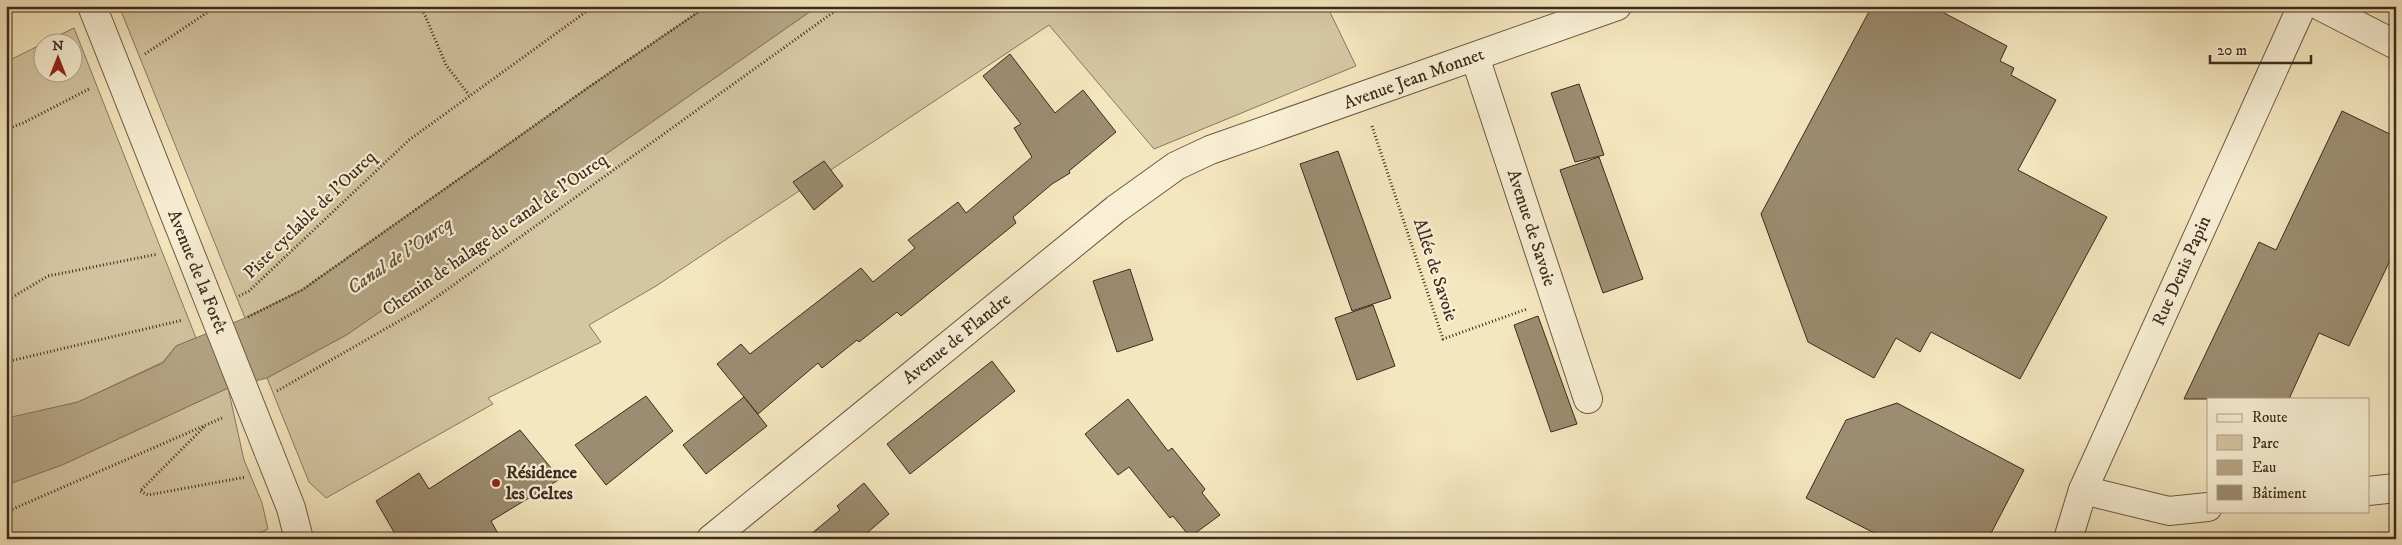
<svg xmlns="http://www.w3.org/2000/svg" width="2402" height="545" font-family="'IM FELL DW Pica',serif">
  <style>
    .green { fill: #d5c6a3; stroke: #897860 }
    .water { fill: #b6a687; stroke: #86745d }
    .building { fill: #9c8c71; stroke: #3d2a1d }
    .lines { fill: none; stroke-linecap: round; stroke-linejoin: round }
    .minor-casing { stroke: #6b5945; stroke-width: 30 }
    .path { stroke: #3d2a1d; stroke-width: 3; stroke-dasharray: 1 2.5; stroke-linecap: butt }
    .minor { stroke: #f8efd5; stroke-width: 28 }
    .minor-bridge-casing { stroke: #6b5945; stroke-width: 30; stroke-linecap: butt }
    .minor-bridge { stroke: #f8efd5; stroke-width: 28 }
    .poi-dot { fill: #8f2418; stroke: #f8efd5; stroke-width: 2 }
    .labels { text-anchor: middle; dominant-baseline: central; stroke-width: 4.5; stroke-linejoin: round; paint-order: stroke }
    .street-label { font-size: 18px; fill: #3d2a1d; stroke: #f8efd5 }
    .poi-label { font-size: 18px; font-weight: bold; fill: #3d2a1d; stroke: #f8efd5; text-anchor: start }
    .water-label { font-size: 19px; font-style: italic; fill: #614f3d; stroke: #f8efd5 }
  </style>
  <rect width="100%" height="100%" fill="#f4e6be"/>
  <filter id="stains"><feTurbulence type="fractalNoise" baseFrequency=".004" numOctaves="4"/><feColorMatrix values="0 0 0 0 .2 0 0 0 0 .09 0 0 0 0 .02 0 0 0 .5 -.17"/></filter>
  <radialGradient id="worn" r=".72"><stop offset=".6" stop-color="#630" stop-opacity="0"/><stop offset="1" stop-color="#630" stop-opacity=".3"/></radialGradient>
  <!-- green -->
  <g class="green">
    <path d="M 119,6 L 707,6 L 589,87 L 302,290 L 245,318 Z"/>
    <path d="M 818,6 L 1327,6 L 1356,66 L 1154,149 L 1049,25 L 656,286 L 589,325 L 601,342 L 488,398 L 493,404 L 326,498 L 309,482 L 267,378 L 348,334 Z"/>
    <path d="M 74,28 L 196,338 L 176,346 L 163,362 L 78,402 L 6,419 L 6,62 L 42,44 L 42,72 L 72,72 L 72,42 L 45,42 Z"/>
    <path d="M 228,388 L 244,460 L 262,503 L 268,529 L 247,539 L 6,539 L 6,485 L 62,465 Z"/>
  </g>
  <!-- water -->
  <path class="water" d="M 707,6 L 818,6 L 348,334 L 267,378 L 228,388 L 62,465 L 6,485 L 7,418 L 78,402 L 163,363 L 176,346 L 245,318 L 302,290 L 589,87 Z"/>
  <!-- building -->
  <g class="building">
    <path d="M 1872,6 L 1931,6 L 2007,46 L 2000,61 L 2014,68 L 2011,75 L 2056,100 L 2018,170 L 2107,217 L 2020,379 L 1931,332 L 1920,352 L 1896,338 L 1874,378 L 1808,342 L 1761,214 Z"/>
    <path d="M 1010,54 L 1055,113 L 1083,90 L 1116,132 L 1069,171 L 1070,173 L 1052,184 L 1013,217 L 1016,223 L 901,316 L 897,312 L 859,342 L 857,340 L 822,368 L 818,363 L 758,414 L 717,364 L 741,344 L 750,354 L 861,268 L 873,282 L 915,248 L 908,240 L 958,202 L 966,213 L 1032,157 L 1014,128 L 1021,124 L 983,76 Z"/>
    <path d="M 1579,84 L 1604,155 L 1575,162 L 1551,93 Z"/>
    <path d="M 2342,111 L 2396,137 L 2396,248 L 2349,346 L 2319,333 L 2289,399 L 2184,399 L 2259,242 L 2276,250 Z"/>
    <path d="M 1338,151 L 1391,298 L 1352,311 L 1300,164 Z"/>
    <path d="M 1599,157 L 1643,279 L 1603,293 L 1560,170 Z"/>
    <path d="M 824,161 L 843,186 L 814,210 L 793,182 Z"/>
    <path d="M 1130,269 L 1153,340 L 1117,352 L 1093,281 Z"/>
    <path d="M 1373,305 L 1395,366 L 1357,380 L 1335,318 Z"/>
    <path d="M 1538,316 L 1577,424 L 1551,432 L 1514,325 Z"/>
    <path d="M 992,361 L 1015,391 L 910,474 L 887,444 Z"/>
    <path d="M 646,396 L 673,431 L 606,485 L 575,445 Z"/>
    <path d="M 744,397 L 767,426 L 706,474 L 683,445 Z"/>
    <path d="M 1128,399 L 1168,451 L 1172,448 L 1205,489 L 1202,493 L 1220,515 L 1190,537 L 1173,516 L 1170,518 L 1129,467 L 1118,475 L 1085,434 Z"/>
    <path d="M 1897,403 L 2024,470 L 1988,539 L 1886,539 L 1806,498 L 1846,420 Z"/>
    <path d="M 520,430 L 560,479 L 491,521 L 501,539 L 398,539 L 376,501 L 419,473 L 429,489 Z"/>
    <path d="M 864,483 L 889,514 L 860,539 L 805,539 L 840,510 L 837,506 Z"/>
  </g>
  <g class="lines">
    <!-- minor casing -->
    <g class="minor-casing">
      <g id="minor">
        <path d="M 92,6 L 203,286"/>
        <path d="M 2320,6 L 2396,45"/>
        <path d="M 1475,57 L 1588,399"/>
        <path d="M 268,450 L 291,508 L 299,539"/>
        <path d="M 2083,490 L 2169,511 L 2208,507"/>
        <path d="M 2368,491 L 2396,488"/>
        <path d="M 711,539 L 1116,209 L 1176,166 L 1210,150 L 1617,6"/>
        <path d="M 2068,539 L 2083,490 L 2302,6"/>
      </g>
    </g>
    <!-- path -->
    <g class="path">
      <path d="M 421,6 L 446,65 L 469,95"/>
      <path d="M 145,54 L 217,6"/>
      <path d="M 1372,126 L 1443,339 L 1527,309"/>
      <path d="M 6,129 L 23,123 L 91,88"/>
      <path d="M 239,296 L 249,291 L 409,140 L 594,6"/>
      <path d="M 6,301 L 48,276 L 158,254"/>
      <path d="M 248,317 L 302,290 L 589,87 L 707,6"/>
      <path d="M 6,362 L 183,320"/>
      <path d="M 277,391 L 420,309 L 842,6"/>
      <path d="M 204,427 L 140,491 L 148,495 L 246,477"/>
      <path d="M 6,512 L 222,418"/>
    </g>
    <!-- minor -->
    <use href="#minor" class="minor"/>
    <!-- minor-bridge casing -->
    <g class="minor-bridge-casing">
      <path id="minor-bridge" d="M 203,286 L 268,450"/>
    </g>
    <!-- minor-bridge -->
    <use href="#minor-bridge" class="minor-bridge"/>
  </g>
  <!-- markers -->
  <circle class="poi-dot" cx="496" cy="483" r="5"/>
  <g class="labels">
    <!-- street labels -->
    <g class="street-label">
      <text transform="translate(1414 79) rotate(-20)">Avenue Jean Monnet</text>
      <text transform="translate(310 215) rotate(-44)">Piste cyclable de l'Ourcq</text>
      <text transform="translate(1531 228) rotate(72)">Avenue de Savoie</text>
      <text transform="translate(495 235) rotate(-35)">Chemin de halage du canal de l'Ourcq</text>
      <text transform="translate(1435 270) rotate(72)">Allée de Savoie</text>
      <text transform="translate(2182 271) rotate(-66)">Rue Denis Papin</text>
      <text transform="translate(197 272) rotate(68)">Avenue de la Forêt</text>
      <text transform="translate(957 339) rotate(-39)">Avenue de Flandre</text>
    </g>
    <!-- poi labels -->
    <g class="poi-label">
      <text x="506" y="473">Résidence<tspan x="506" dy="21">les Celtes</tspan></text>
    </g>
    <!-- water labels -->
    <g class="water-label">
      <text transform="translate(400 256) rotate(-34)">Canal de l'Ourcq</text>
    </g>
  </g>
  <!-- margin -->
  <rect width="2402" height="545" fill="none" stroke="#f4e6be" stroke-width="25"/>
  <rect x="8" y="8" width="2387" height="530" fill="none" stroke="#3d2a1d" stroke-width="2.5"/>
  <rect x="12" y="12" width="2377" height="520" fill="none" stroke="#3d2a1d"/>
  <!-- legend -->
  <rect x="2207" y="398" width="162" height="115" fill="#f8efd5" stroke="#ada08b"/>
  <rect x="2217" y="414" width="25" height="8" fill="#f8efd5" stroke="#ada08b"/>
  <text x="2252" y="422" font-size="15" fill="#3d2a1d">Route</text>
  <rect x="2217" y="435" width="25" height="15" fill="#d5c6a3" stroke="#ada08b"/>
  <text x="2252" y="448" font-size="15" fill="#3d2a1d">Parc</text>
  <rect x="2217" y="460" width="25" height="15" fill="#b6a687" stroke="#ada08b"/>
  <text x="2252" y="472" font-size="15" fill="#3d2a1d">Eau</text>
  <rect x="2217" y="485" width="25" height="15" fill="#9c8c71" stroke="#ada08b"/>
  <text x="2252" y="498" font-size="15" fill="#3d2a1d">Bâtiment</text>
  <!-- north arrow -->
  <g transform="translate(58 58)"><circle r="24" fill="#f8efd5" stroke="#ada08b"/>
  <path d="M0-4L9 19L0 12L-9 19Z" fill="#8f2418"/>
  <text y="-8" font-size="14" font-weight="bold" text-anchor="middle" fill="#3d2a1d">N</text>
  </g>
  <!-- scale -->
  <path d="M2210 55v8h101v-8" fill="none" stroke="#3d2a1d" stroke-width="2.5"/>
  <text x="2217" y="55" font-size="15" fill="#3d2a1d" stroke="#f8efd5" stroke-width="4" paint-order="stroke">20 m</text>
  <rect width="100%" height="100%" filter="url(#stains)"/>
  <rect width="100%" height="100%" fill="url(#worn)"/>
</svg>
